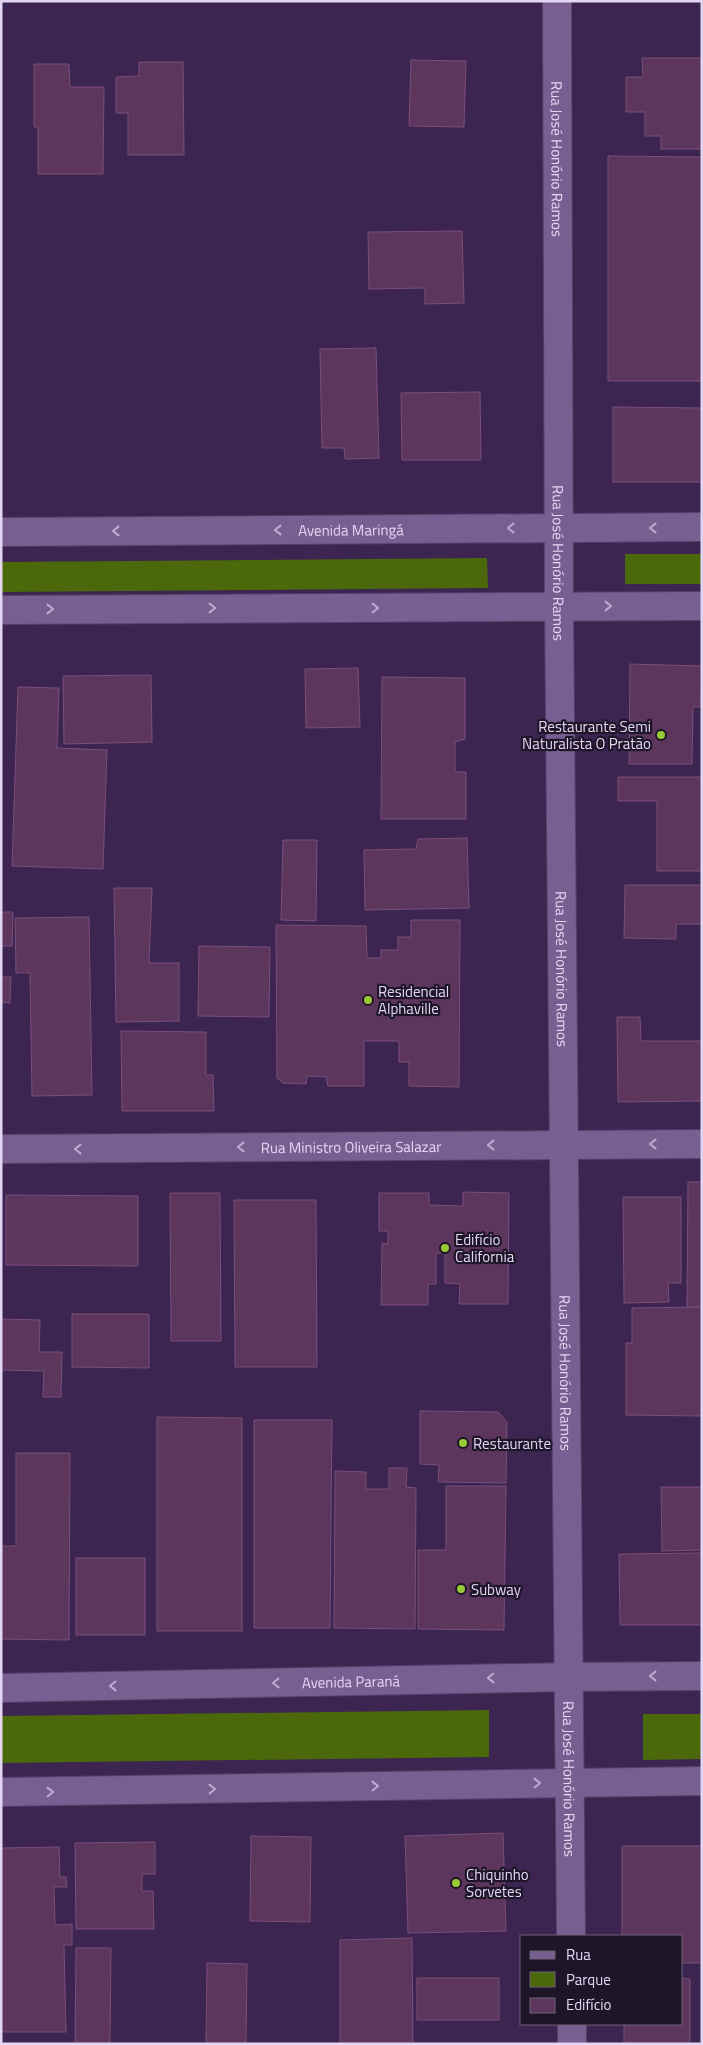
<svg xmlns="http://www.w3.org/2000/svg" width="703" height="2045" font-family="'Titillium Web',sans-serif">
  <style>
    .green { fill: #4b680a }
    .building { fill: #5d365d; stroke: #794f79 }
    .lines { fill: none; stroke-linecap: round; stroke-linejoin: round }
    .street-casing { stroke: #564168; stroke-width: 30 }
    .secondary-casing { stroke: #564168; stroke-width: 30 }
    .street { stroke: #785f91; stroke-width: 28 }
    .secondary { stroke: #785f91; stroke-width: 28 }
    .oneway { stroke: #beacd0 }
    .poi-dot { fill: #99cb36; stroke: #1f1529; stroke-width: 2 }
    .labels { text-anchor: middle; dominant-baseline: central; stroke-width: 4.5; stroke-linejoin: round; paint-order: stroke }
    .street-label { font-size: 15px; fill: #e3d6f2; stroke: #1f1529 }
    .poi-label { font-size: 15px; fill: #e3d6f2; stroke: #1f1529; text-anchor: start }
  </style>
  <rect width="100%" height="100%" fill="#3d2552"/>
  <!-- green -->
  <g class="green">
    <rect x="625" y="554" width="77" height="30"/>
    <path d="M 487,558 L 488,588 L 1,592 L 1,562 Z"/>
    <path d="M 489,1710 L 489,1757 L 1,1763 L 1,1716 Z"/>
    <path d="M 643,1714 L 702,1714 L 702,1759 L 643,1760 Z"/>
  </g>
  <!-- building -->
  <g class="building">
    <path d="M 642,58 L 702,58 L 702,149 L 661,149 L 661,136 L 645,136 L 645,112 L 626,112 L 626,77 L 643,77 Z"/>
    <path d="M 411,60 L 466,61 L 464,127 L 409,126 Z"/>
    <path d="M 139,62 L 183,62 L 184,155 L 128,155 L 128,113 L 116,113 L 116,77 L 139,76 Z"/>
    <path d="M 34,64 L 69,64 L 70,87 L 104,87 L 103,174 L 38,174 L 38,127 L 34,127 Z"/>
    <path d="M 608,156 L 702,157 L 702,381 L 608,381 Z"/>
    <path d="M 462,231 L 464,303 L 425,304 L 425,288 L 369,289 L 368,232 Z"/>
    <path d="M 376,348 L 379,458 L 345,459 L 344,448 L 322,448 L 320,349 Z"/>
    <path d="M 480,392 L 481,460 L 402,460 L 401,393 Z"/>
    <path d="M 613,407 L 702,408 L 702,482 L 613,482 Z"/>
    <path d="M 630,664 L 702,666 L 701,707 L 693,707 L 692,764 L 629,764 Z"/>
    <path d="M 358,668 L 360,727 L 306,728 L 305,669 Z"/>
    <path d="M 151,675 L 152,742 L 64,744 L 63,676 Z"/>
    <path d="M 382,677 L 465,678 L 465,739 L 455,742 L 455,772 L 466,772 L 466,819 L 381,819 Z"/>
    <path d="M 18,687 L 59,688 L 57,748 L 107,750 L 103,869 L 12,866 Z"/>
    <path d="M 618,777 L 702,777 L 702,871 L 657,871 L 657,801 L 618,801 Z"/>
    <path d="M 467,838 L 469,908 L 365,910 L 364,850 L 416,849 L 418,839 Z"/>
    <path d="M 283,840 L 317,840 L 316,921 L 281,920 Z"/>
    <path d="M 625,885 L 702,885 L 702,924 L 676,924 L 676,939 L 624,938 Z"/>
    <path d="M 114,888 L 152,888 L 149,963 L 179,963 L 179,1021 L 116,1022 Z"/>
    <path d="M 1,912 L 13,912 L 12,946 L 1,946 Z"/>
    <path d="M 89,917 L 92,1095 L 32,1096 L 30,973 L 16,973 L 15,918 Z"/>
    <path d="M 411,920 L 460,920 L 459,1087 L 409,1086 L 409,1062 L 399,1062 L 399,1041 L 364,1041 L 364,1086 L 328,1086 L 326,1077 L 307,1076 L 306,1084 L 283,1083 L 277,1078 L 276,925 L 366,926 L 367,958 L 381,958 L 381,950 L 398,950 L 398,937 L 411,937 Z"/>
    <path d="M 199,946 L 270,947 L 269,1017 L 198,1016 Z"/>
    <path d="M 1,977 L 11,977 L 10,1003 L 1,1002 Z"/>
    <path d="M 617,1017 L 640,1017 L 641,1041 L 702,1041 L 702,1101 L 618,1102 Z"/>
    <path d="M 121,1031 L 206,1032 L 206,1075 L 213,1075 L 214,1111 L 122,1111 Z"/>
    <path d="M 688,1182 L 702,1182 L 702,1307 L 687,1307 Z"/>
    <path d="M 463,1192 L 509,1193 L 508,1304 L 459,1304 L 460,1284 L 445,1283 L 445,1253 L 436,1253 L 436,1284 L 428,1284 L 428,1305 L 381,1305 L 382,1243 L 388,1244 L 388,1231 L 379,1231 L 379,1193 L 429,1193 L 429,1205 L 463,1206 Z"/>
    <path d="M 170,1193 L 220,1193 L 221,1341 L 171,1341 Z"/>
    <path d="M 6,1195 L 138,1196 L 138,1266 L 6,1265 Z"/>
    <path d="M 623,1197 L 681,1197 L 681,1283 L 668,1283 L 669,1302 L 624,1303 Z"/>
    <path d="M 234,1200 L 316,1200 L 317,1367 L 235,1367 Z"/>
    <path d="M 702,1307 L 702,1416 L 626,1415 L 626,1343 L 632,1343 L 632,1308 Z"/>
    <path d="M 72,1314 L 149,1314 L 149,1368 L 72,1367 Z"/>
    <path d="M 1,1319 L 40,1320 L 39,1352 L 62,1352 L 61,1397 L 43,1397 L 44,1371 L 1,1370 Z"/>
    <path d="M 420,1411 L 498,1412 L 507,1422 L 506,1483 L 438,1482 L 439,1465 L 420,1464 Z"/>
    <path d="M 157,1417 L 242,1418 L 242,1631 L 157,1631 Z"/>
    <path d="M 254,1420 L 332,1420 L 330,1628 L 254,1628 Z"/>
    <path d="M 16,1453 L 70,1453 L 69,1640 L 1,1639 L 1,1546 L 16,1546 Z"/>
    <path d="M 389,1468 L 407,1468 L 406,1487 L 416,1488 L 415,1629 L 334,1628 L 335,1471 L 366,1472 L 366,1489 L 389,1489 Z"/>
    <path d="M 446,1486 L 506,1486 L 504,1630 L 418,1629 L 418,1550 L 446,1550 Z"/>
    <path d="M 661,1487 L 702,1487 L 702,1550 L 662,1551 Z"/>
    <path d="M 702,1553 L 702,1625 L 620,1625 L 619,1554 Z"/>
    <rect x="76" y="1558" width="69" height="77"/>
    <path d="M 503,1833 L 506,1931 L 408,1933 L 405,1836 Z"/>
    <path d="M 251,1836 L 311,1837 L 310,1922 L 250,1921 Z"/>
    <path d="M 155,1842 L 155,1874 L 142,1874 L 142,1891 L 153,1891 L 154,1929 L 76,1929 L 75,1843 Z"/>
    <path d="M 622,1846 L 702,1846 L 702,1963 L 682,1963 L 682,1936 L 622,1936 Z"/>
    <path d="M 59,1847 L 60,1877 L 66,1877 L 67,1887 L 54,1887 L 55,1925 L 72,1924 L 72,1945 L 64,1945 L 66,2032 L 1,2032 L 1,1848 Z"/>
    <path d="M 412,1938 L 413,2044 L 340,2044 L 340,1940 Z"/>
    <path d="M 76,1948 L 111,1948 L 110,2044 L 75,2044 Z"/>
    <path d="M 207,1963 L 247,1964 L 246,2044 L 206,2044 Z"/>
    <rect x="417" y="1978" width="82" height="42"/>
    <path d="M 682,1978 L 690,1979 L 690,2044 L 624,2044 L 624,2024 L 682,2024 Z"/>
  </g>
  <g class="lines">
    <!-- street casing -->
    <g class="street-casing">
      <g id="street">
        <path id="s1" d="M 557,1 L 559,606 L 571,1936"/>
        <path d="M 572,2024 L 572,2044"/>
      </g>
    </g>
    <!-- secondary casing -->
    <g class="secondary-casing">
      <g id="secondary">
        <path id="s2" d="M 1,532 L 702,527"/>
        <path d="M 1,610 L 702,606"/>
        <path id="s3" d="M 1,1149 L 702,1144"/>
        <path id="s4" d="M 1,1688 L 568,1677 L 702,1676"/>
        <path d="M 1,1792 L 702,1781"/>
      </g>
    </g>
    <!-- street -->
    <use href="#street" class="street"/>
    <!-- secondary -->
    <use href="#secondary" class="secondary"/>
  </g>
  <!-- one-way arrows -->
  <defs><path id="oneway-chevron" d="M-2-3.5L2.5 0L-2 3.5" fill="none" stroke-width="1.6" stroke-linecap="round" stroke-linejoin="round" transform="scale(1.25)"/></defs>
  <g class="oneway">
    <use href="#oneway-chevron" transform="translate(511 528) rotate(180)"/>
    <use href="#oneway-chevron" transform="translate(653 528) rotate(180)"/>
    <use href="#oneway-chevron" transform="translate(278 530) rotate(180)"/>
    <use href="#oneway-chevron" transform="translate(116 531) rotate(180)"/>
    <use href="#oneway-chevron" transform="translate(608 606)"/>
    <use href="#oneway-chevron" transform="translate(212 608)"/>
    <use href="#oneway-chevron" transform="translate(375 608)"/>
    <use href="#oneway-chevron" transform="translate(50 609)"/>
    <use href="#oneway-chevron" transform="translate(653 1144) rotate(180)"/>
    <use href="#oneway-chevron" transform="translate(491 1145) rotate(180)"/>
    <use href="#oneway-chevron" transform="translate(241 1147) rotate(180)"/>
    <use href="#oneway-chevron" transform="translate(78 1149) rotate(180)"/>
    <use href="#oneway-chevron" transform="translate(653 1676) rotate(180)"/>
    <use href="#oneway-chevron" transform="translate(491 1678) rotate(179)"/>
    <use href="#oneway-chevron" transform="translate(276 1683) rotate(179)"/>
    <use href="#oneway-chevron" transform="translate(113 1686) rotate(179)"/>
    <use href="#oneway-chevron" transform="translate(537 1783) rotate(-1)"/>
    <use href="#oneway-chevron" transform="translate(375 1786) rotate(-1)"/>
    <use href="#oneway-chevron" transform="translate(212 1789) rotate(-1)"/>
    <use href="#oneway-chevron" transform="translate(50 1792) rotate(-1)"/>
  </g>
  <!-- markers -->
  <g class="poi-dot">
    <circle cx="661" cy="735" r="5"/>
    <circle cx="368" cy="1000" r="5"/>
    <circle cx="445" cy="1248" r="5"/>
    <circle cx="463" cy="1443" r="5"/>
    <circle cx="461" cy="1589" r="5"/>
    <circle cx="456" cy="1883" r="5"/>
  </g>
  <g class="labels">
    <!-- street labels -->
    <g class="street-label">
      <text stroke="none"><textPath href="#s1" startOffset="158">Rua José Honório Ramos</textPath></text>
      <text stroke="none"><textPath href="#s2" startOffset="350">Avenida Maringá</textPath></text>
      <text stroke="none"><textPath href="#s1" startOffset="562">Rua José Honório Ramos</textPath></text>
      <text stroke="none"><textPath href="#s1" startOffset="968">Rua José Honório Ramos</textPath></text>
      <text stroke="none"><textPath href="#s3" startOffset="350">Rua Ministro Oliveira Salazar</textPath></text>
      <text stroke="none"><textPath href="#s1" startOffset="1372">Rua José Honório Ramos</textPath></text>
      <text stroke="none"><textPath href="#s4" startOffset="350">Avenida Paraná</textPath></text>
      <text stroke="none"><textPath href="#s1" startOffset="1778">Rua José Honório Ramos</textPath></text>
    </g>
    <!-- poi labels -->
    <g class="poi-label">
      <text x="651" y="726" text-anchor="end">Restaurante Semi<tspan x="651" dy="17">Naturalista O Pratão</tspan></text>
      <text x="378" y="991">Residencial<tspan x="378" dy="17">Alphaville</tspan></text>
      <text x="455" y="1239">Edifício<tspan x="455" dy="17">California</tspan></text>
      <text x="473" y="1443">Restaurante</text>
      <text x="471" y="1589">Subway</text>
      <text x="466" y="1874">Chiquinho<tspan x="466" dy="17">Sorvetes</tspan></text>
    </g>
  </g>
  <!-- border -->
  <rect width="703" height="2045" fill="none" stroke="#e3d6f2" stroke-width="5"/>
  <!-- legend -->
  <rect x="520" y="1935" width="162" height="90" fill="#1f1529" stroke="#6d6279"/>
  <rect x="530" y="1951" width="25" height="8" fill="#785f91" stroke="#6d6279"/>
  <text x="566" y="1960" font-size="15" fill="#e3d6f2">Rua</text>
  <rect x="530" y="1972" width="25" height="15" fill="#4b680a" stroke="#6d6279"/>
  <text x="566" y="1985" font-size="15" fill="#e3d6f2">Parque</text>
  <rect x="530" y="1998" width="25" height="15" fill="#5d365d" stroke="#6d6279"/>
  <text x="566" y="2010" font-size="15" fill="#e3d6f2">Edifício</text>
</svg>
